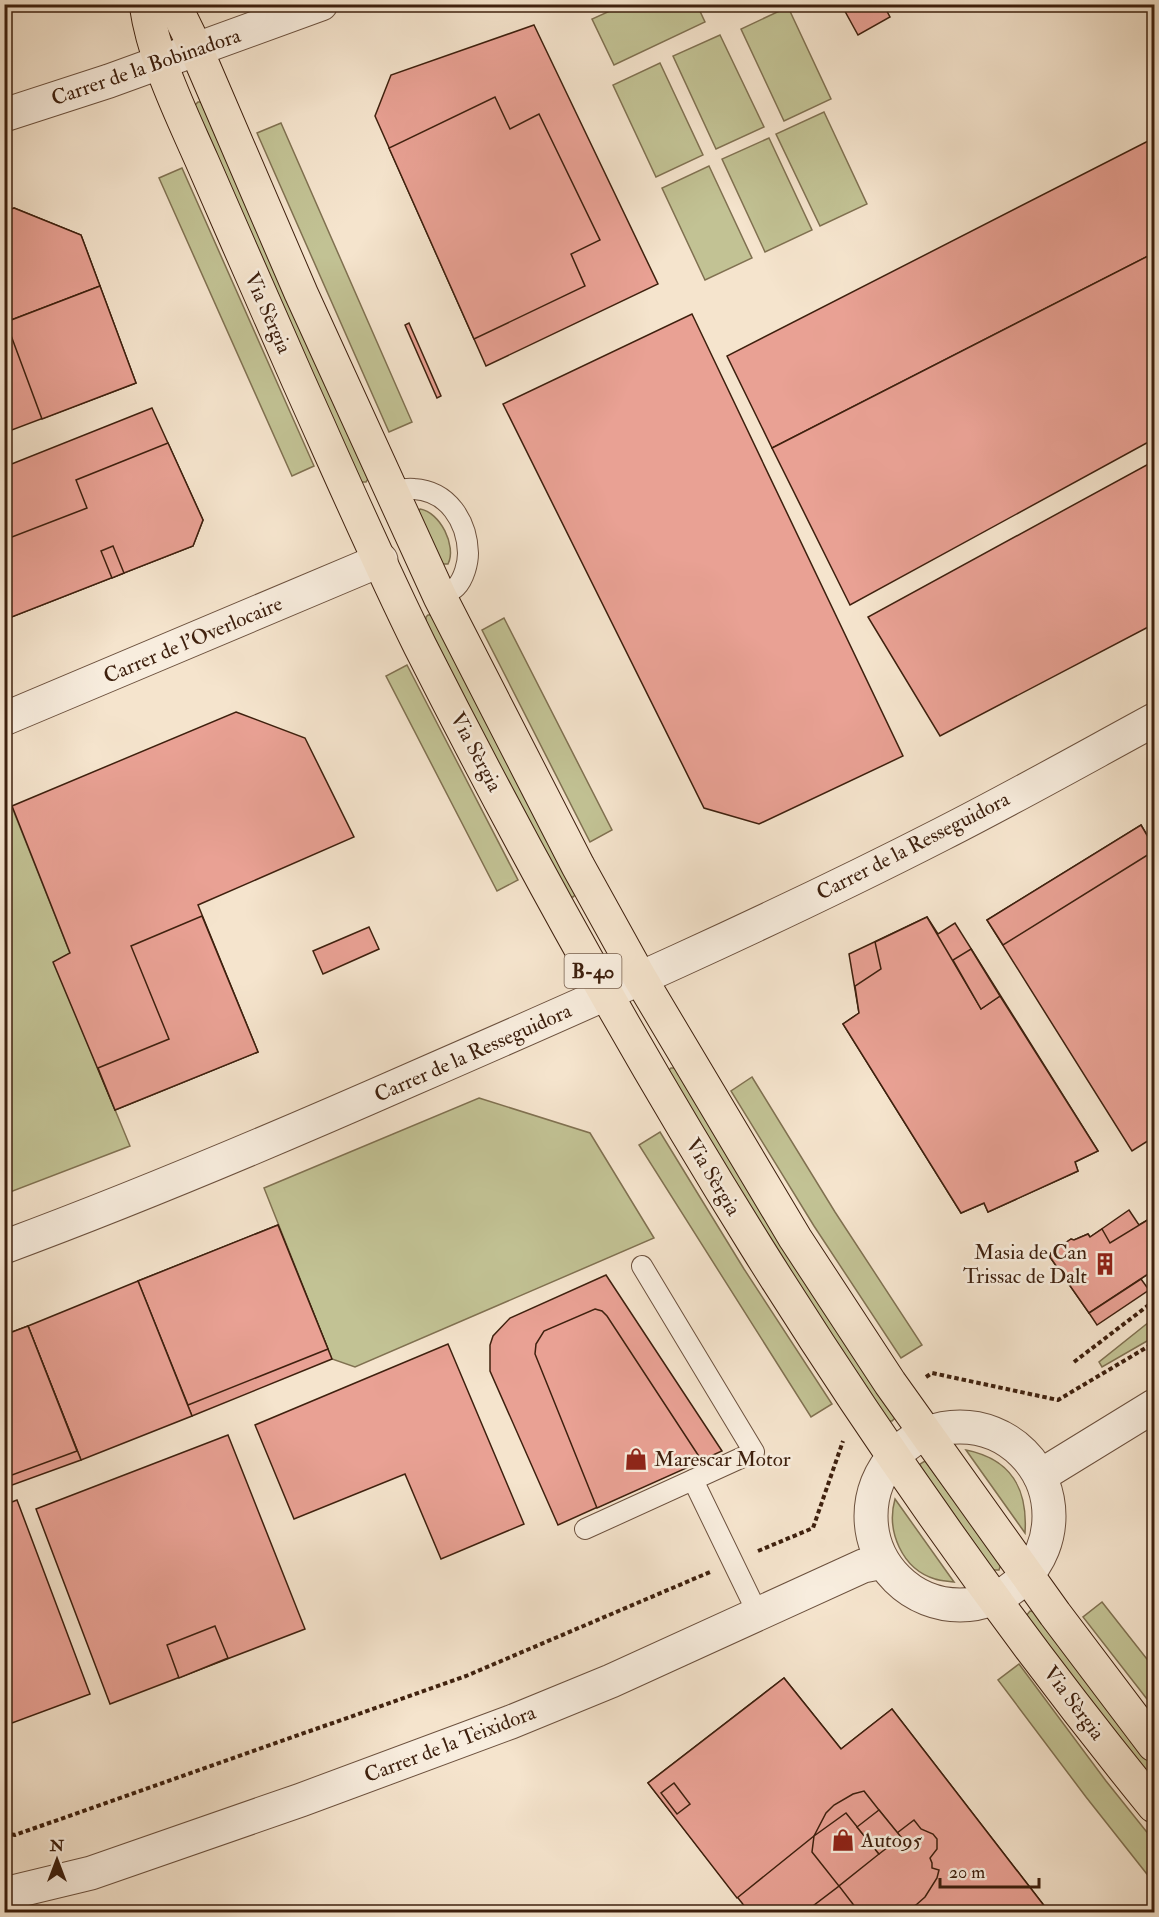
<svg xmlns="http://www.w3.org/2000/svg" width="1159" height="1917" font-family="'IM FELL Double Pica',serif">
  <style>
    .green { fill: #c2c294; stroke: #807151; stroke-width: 1.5 }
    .building { fill: #e9a194; stroke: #3e200e; stroke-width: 1.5 }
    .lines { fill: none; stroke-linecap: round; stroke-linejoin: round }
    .lane-casing { stroke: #6c513e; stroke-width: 22 }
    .street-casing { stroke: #6c513e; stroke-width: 35 }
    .primary-casing { stroke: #3e200e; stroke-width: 35 }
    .path { stroke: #3e200e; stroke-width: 4; stroke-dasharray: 4.5 3; stroke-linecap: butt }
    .lane { stroke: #f8edde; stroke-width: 20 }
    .street { stroke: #f8edde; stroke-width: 33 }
    .primary { stroke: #f5e4cd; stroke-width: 33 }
    .labels { text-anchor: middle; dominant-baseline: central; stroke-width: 5; stroke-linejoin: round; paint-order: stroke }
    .shield { fill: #f8edde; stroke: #765e4c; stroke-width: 1.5 }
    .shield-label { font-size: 20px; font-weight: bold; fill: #3e200e }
    .street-label { font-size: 21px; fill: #3e200e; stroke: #f8edde }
    .poi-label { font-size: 21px; fill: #3e200e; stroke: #f8edde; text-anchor: start }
  </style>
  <rect width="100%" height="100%" fill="#f5e4cd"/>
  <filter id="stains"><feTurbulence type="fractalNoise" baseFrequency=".00333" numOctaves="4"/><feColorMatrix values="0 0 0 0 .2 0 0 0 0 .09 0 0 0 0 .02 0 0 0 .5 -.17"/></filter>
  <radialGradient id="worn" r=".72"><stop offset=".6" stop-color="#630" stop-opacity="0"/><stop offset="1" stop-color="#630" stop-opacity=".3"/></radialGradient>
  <!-- green -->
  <g class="green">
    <path d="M 697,5 L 705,22 L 614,65 L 592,19 L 623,5 Z"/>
    <path d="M 788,7 L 831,99 L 784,121 L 741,29 Z"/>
    <path d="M 720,35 L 764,127 L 716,149 L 673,56 Z"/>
    <path d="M 660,63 L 703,155 L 656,177 L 613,85 Z"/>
    <path d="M 198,102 L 201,102 L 368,479 L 366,482 L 362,482 L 359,479 L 196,109 L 195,105 Z"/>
    <path d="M 824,112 L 867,204 L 820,226 L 776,134 Z"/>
    <path d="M 281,123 L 412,422 L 389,432 L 257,133 Z"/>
    <path d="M 769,138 L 812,230 L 765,252 L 722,159 Z"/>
    <path d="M 709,166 L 752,258 L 705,280 L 662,188 Z"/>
    <path d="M 182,168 L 314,466 L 292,476 L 159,178 Z"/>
    <path d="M 420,509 C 440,512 457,546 448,564 L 442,564 L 418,513 Z"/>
    <path d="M 428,615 L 432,615 L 575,895 L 573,897 L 569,897 L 495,759 L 426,621 L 426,617 Z"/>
    <path d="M 504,618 L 612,830 L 590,842 L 482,630 Z"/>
    <path d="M 407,665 L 518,880 L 497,891 L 386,676 Z"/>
    <path d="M 4,787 L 70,953 L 54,962 L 130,1146 L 5,1194 Z"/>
    <path d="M 671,1068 L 675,1068 L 678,1072 L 894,1414 L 895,1418 L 892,1421 L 888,1421 L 775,1249 L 668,1071 Z"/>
    <path d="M 752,1077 L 835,1212 L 922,1345 L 901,1358 L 814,1226 L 731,1091 Z"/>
    <path d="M 479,1098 L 590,1133 L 654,1238 L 355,1367 L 332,1359 L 264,1188 Z"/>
    <path d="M 660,1132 L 744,1269 L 832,1404 L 811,1417 L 639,1145 Z"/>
    <path d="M 1154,1318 L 1154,1337 L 1102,1367 L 1099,1362 Z"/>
    <path d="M 966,1450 C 1011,1459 1028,1488 1025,1533 Z"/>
    <path d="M 925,1461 L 1001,1564 L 999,1570 L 993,1570 L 921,1467 L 920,1464 Z"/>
    <path d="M 895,1499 L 954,1582 C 948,1581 941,1581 935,1579 C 902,1569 886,1531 895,1499 Z"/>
    <path d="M 1102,1602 L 1154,1668 L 1154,1708 L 1083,1617 Z"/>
    <path d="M 1030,1611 L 1035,1612 L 1154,1768 L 1154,1782 L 1043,1639 L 1026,1616 Z"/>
    <path d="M 1019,1664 L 1106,1781 L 1154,1841 L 1154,1883 L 1086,1797 L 998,1680 Z"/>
  </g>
  <!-- building -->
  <g class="building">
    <path d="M 841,4 L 883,4 L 890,17 L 858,35 Z"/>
    <path d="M 534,25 L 658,284 L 486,366 L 375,116 L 391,75 Z"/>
    <path d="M 495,97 L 510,129 L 539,114 L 600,240 L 571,254 L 585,286 L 474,339 L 389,148 Z"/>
    <path d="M 1154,138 L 1154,253 L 772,448 L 727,356 Z"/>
    <path d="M 14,208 L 81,235 L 136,383 L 4,433 L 4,212 Z"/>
    <path d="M 14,208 L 81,235 L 100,286 L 6,322 L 4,318 L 4,212 Z"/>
    <path d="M 1154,253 L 1154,439 L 850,605 L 772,448 Z"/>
    <path d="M 100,286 L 136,383 L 42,419 L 6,322 Z"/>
    <path d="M 692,314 L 903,756 L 759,824 L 704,808 L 503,404 Z"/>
    <path d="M 409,323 L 441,396 L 437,398 L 405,325 Z"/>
    <path d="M 152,408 L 203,520 L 193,546 L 4,620 L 4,467 Z"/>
    <path d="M 168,443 L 203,520 L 193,546 L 4,620 L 4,540 L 87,508 L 76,480 Z"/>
    <path d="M 1154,461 L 1154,624 L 940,736 L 868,617 Z"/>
    <path d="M 113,546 L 124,573 L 112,578 L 101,551 Z"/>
    <path d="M 236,712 L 305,738 L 354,837 L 198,905 L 258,1052 L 115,1110 L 53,962 L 70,953 L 12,806 Z"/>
    <path d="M 1141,825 L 1154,847 L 1154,1137 L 1132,1151 L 987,920 Z"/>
    <path d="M 1141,825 L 1154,847 L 1154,851 L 1003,945 L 987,920 Z"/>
    <path d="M 202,916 L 258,1052 L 115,1110 L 98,1068 L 169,1039 L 131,946 Z"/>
    <path d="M 927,917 L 938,934 L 955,923 L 1098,1151 L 1075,1162 L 1078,1171 L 988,1212 L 984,1203 L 961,1213 L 843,1024 L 859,1013 L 849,954 Z"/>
    <path d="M 927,917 L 981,1009 L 1000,996 L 1098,1151 L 1075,1162 L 1078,1171 L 988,1212 L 984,1203 L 961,1213 L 843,1024 L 859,1013 L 855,986 L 881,969 L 875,942 Z"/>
    <path d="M 369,927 L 379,949 L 323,974 L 313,951 Z"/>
    <path d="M 971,949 L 1000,996 L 981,1009 L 953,960 Z"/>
    <path d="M 1129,1210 L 1139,1225 L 1154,1216 L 1154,1270 L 1089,1313 L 1050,1257 L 1051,1253 L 1071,1239 L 1074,1240 L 1088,1234 L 1090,1237 Z"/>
    <path d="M 1154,1216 L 1154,1270 L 1089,1313 L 1050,1257 L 1051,1253 L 1071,1239 L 1074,1240 L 1088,1234 L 1090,1237 L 1102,1229 L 1110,1243 Z"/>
    <path d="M 278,1225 L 332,1359 L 192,1416 L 138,1281 Z"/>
    <path d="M 278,1225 L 328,1349 L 188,1405 L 138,1281 Z"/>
    <path d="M 606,1275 L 722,1451 L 558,1525 L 490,1371 L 490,1345 L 493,1336 L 510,1318 Z"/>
    <path d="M 1141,1279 L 1149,1290 L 1097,1325 L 1089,1313 Z"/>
    <path d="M 138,1281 L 192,1416 L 81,1460 L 28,1326 Z"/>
    <path d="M 595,1309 L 602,1311 L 607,1316 L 702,1461 L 597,1508 L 535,1354 L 536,1344 L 544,1331 Z"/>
    <path d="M 28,1326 L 81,1460 L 4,1488 L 4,1335 Z"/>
    <path d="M 28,1326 L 77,1451 L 4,1478 L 4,1335 Z"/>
    <path d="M 448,1344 L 524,1524 L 441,1559 L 405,1474 L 294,1519 L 255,1425 Z"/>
    <path d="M 228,1435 L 305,1629 L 110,1704 L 36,1509 Z"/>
    <path d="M 17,1500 L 90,1694 L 4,1726 L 4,1505 Z"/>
    <path d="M 215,1626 L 228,1658 L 179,1678 L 167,1645 Z"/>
    <path d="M 784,1678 L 841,1749 L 892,1709 L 1049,1912 L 749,1912 L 648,1783 Z"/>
    <path d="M 784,1678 L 841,1749 L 892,1709 L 1049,1912 L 805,1912 L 839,1886 L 812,1852 L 814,1836 L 737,1898 L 648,1783 Z"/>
    <path d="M 674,1783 L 690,1804 L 677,1814 L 661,1793 Z"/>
    <path d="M 864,1791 L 897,1833 L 914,1820 L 921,1829 L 933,1834 L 937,1839 L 937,1849 L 930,1858 L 932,1863 L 932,1868 L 939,1870 L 937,1878 L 925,1897 L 916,1905 L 904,1912 L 859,1912 L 839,1886 L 879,1854 L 846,1813 L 814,1836 L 826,1813 L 834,1805 L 853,1794 Z"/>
    <path d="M 879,1810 L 901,1837 L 879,1854 L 857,1827 Z"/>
  </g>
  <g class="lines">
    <!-- lane casing -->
    <g class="lane-casing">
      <g id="lane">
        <path d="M 391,491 C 398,490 406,488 414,489 C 448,491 467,521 468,553 C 468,563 464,579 456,587 C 452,591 445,594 440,597"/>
        <path d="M 693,1480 L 758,1614"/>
        <path d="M 585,1529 L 754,1452 L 642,1266"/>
      </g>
    </g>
    <!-- street casing -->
    <g class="street-casing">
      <g id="street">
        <path d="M 4,115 L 109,81 L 321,4"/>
        <path d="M 4,719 L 381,560"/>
        <path d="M 4,1247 C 142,1196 276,1139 410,1080 C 589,1002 768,923 942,834 C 1013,798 1084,758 1154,720"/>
        <circle cx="960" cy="1516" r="89"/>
        <path d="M 1040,1476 L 1154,1406"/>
        <path d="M 4,1894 L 91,1873 L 301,1800 L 511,1722 L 611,1681 L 863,1566 L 883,1562"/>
      </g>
    </g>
    <!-- primary casing -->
    <g class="primary-casing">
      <g id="primary">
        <path d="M 146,4 C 154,59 180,111 202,161 C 234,234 266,308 298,380 C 338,469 377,559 420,646 C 627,1055 864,1450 1154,1806"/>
        <path d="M 174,4 L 196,49 L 301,293 L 440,597 L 578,866 L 640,978 L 795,1238 L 890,1383 L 1055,1614 L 1154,1745"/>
      </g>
    </g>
    <!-- path -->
    <g class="path">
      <path d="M 1074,1362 L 1154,1301"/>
      <path d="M 926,1377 L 932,1373 L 1058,1400 L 1154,1343"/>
      <path d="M 758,1551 L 813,1528 L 843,1441"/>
      <path d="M 4,1833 L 15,1835 L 466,1676 L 710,1572"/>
    </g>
    <!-- lane -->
    <use href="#lane" class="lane"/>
    <!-- street -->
    <use href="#street" class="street"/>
    <!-- primary -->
    <use href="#primary" class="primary"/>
  </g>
  <!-- icons -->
  <defs>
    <g id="building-bare" transform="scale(1.8)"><path d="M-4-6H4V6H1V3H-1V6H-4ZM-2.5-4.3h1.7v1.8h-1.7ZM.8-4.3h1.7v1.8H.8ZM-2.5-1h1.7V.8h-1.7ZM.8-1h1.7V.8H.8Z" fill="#8f2418" stroke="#f8edde" stroke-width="2.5" paint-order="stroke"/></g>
    <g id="shop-bare" transform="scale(1.8)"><path d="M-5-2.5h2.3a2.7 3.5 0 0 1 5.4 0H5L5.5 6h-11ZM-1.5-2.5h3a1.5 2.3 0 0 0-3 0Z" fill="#8f2418" stroke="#f8edde" stroke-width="2.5" paint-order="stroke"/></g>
  </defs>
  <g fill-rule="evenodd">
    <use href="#building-bare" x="1105" y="1264"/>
    <use href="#shop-bare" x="636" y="1459"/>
    <use href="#shop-bare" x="843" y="1840"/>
  </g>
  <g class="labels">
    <!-- shield labels -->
    <rect class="shield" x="564.5" y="954" width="57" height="34" rx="4.5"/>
    <g class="shield-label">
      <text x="593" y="971">B-40</text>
    </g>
    <!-- street labels -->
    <g class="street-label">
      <text transform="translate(146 67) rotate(-19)">Carrer de la Bobinadora</text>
      <text transform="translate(268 313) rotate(66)">Via Sèrgia</text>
      <text transform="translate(193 640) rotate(-23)">Carrer de l'Overlocaire</text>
      <text transform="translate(476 752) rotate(62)">Via Sèrgia</text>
      <text transform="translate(913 846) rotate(-27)">Carrer de la Resseguidora</text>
      <text transform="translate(473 1053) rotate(-24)">Carrer de la Resseguidora</text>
      <text transform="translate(713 1177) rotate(59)">Via Sèrgia</text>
      <text transform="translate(1074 1703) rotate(53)">Via Sèrgia</text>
      <text transform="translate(450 1744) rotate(-21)">Carrer de la Teixidora</text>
    </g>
    <!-- poi labels -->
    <g class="poi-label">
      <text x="1087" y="1252" text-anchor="end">Masia de Can<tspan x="1087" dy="24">Trissac de Dalt</tspan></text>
      <text x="654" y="1459">Marescar Motor</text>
      <text x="861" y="1840">Auto95</text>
    </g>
  </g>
  <!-- margin -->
  <rect width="1159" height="1917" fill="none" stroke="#f5e4cd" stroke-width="24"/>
  <rect x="6" y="6" width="1147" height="1905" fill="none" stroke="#3e200e" stroke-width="3"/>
  <rect x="12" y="12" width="1135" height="1893" fill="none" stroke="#3e200e" stroke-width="1.5"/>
  <!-- north arrow -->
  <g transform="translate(57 1860)" stroke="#f8edde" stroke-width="4.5" paint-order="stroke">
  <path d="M0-4.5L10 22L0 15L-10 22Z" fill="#3e200e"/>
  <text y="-9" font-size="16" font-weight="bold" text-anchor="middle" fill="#3e200e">N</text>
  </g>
  <!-- scale -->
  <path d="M940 1878v9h99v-9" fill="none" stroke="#3e200e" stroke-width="3"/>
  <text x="949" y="1878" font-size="18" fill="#3e200e" stroke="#f8edde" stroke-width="4.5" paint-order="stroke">20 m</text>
  <rect width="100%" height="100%" filter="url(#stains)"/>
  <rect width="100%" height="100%" fill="url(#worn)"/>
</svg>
